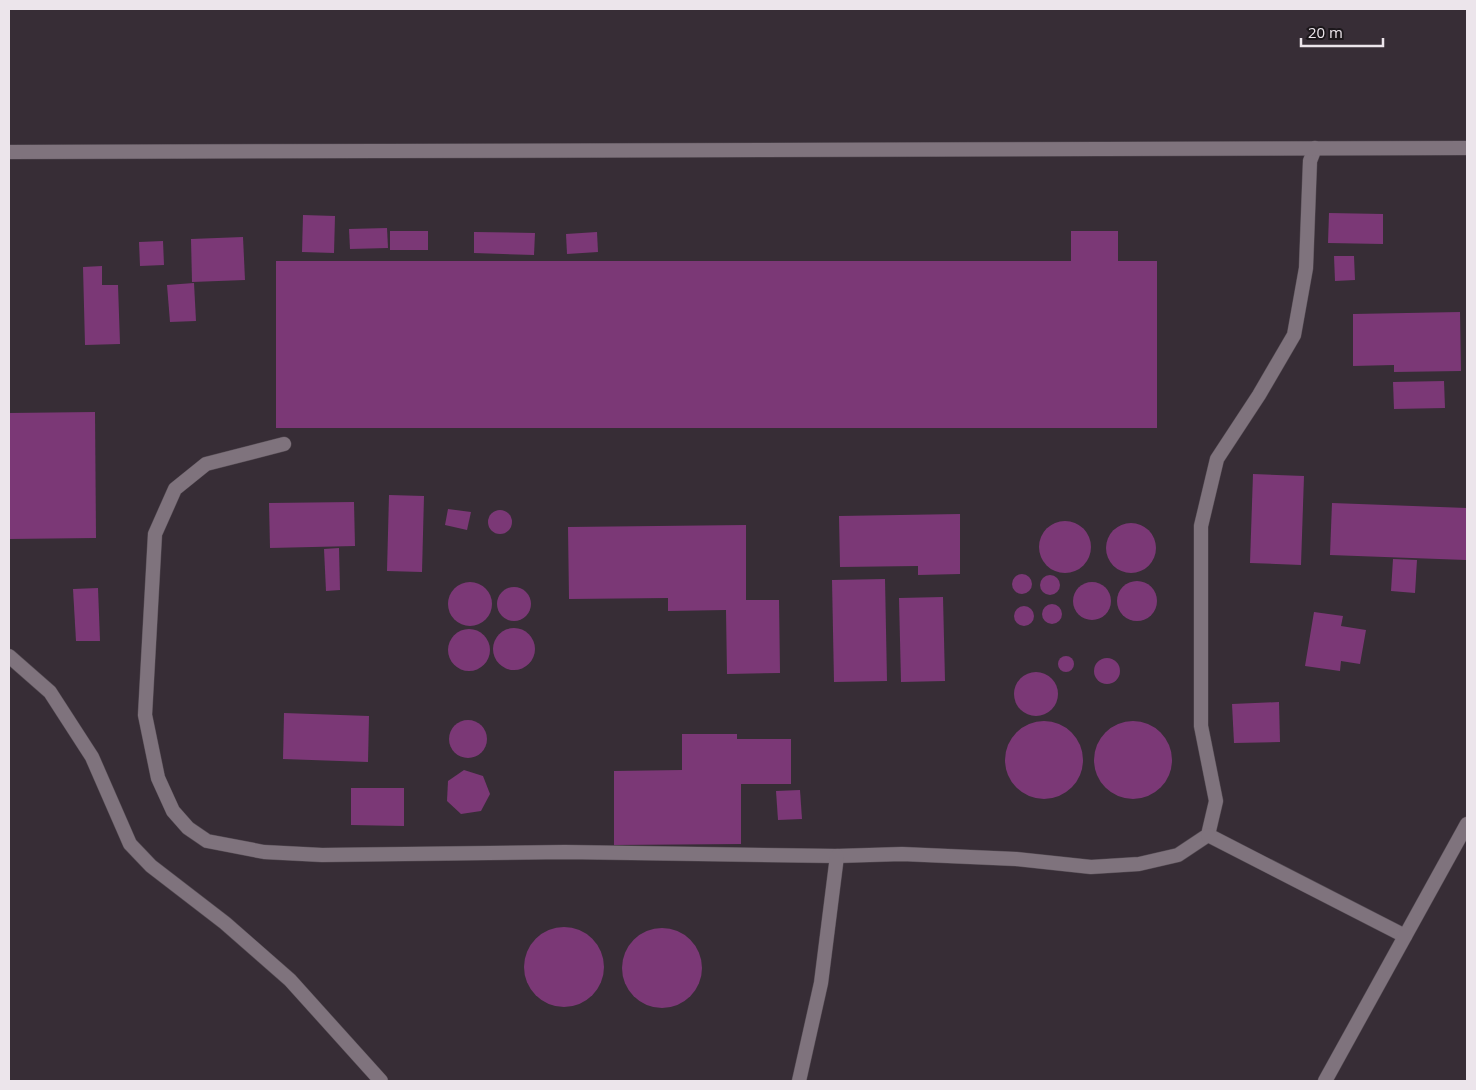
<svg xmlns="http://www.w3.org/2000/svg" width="1476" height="1090" font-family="'Open Sans',sans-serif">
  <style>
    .building { fill: #7b3876 }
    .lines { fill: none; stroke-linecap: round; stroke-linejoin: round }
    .service-casing { stroke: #544b53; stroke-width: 15 }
    .minor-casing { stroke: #544b53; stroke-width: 15 }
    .service { stroke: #7f737d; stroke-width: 14 }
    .minor { stroke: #7f737d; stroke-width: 14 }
  </style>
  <rect width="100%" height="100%" fill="#372d36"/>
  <!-- building -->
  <g class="building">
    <path d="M 1329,213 L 1383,214 L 1383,244 L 1328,243 Z"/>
    <path d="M 303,215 L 335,216 L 334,253 L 302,252 Z"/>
    <path d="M 387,228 L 388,248 L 350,249 L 349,229 Z"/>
    <rect x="390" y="231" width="38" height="19"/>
    <path d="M 1071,231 L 1118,231 L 1118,261 L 1157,261 L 1157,428 L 276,428 L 276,261 L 1071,261 Z"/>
    <path d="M 474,232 L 535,233 L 534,255 L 474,253 Z"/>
    <path d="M 597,232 L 598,252 L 567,254 L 566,234 Z"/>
    <path d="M 243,237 L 245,280 L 192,282 L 191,239 Z"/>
    <path d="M 163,241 L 164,265 L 140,266 L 139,242 Z"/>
    <path d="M 1334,256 L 1354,256 L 1355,280 L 1335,281 Z"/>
    <path d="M 102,266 L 102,285 L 118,285 L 120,344 L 85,345 L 83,267 Z"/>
    <path d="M 194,283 L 196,321 L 170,322 L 167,285 Z"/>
    <path d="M 1460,312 L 1461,371 L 1394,372 L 1394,365 L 1353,366 L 1353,314 Z"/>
    <path d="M 1444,381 L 1445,408 L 1394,409 L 1393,382 Z"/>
    <path d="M 95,412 L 96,538 L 9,539 L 9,413 Z"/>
    <path d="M 1253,474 L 1304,476 L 1301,565 L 1250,563 Z"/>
    <path d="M 389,495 L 424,496 L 422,572 L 387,571 Z"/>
    <path d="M 354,502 L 355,546 L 270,548 L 269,503 Z"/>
    <path d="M 1332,503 L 1467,508 L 1466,560 L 1330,555 Z"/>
    <path d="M 448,509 L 471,512 L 467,530 L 445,525 Z"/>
    <circle cx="500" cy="522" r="12"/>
    <path d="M 960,514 L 960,574 L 918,575 L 918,566 L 840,567 L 839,516 Z"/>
    <circle cx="1065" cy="547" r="26"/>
    <circle cx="1131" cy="548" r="25"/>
    <path d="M 746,525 L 746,600 L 779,600 L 780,673 L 727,674 L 726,610 L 668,611 L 668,598 L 569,599 L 568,527 Z"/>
    <path d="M 339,548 L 340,590 L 326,591 L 324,549 Z"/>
    <path d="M 1393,559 L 1417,560 L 1415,593 L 1391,591 Z"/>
    <circle cx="1022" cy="584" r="10"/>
    <circle cx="1050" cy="585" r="10"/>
    <path d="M 885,579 L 887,681 L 834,682 L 832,580 Z"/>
    <circle cx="1137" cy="601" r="20"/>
    <circle cx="470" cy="604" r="22"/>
    <circle cx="1092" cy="601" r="19"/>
    <circle cx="514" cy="604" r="17"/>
    <path d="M 98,588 L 100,641 L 76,641 L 73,589 Z"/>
    <path d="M 943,597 L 945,681 L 901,682 L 899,598 Z"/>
    <circle cx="1052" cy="614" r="10"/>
    <circle cx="1024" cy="616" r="10"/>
    <path d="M 1314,612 L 1343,616 L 1341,626 L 1366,630 L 1360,664 L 1341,661 L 1340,671 L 1305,666 Z"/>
    <circle cx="514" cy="649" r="21"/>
    <circle cx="469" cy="650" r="21"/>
    <circle cx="1066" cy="664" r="8"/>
    <circle cx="1107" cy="671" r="13"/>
    <circle cx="1036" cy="694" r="22"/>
    <path d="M 1279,702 L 1280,742 L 1234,743 L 1232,704 Z"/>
    <path d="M 284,713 L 369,716 L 368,762 L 283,759 Z"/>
    <circle cx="468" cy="739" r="19"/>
    <circle cx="1133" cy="760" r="39"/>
    <circle cx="1044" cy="760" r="39"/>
    <path d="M 682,734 L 737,734 L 737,739 L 791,739 L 791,784 L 741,784 L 741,844 L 614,845 L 614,771 L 682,770 Z"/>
    <path d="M 464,770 L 483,776 L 490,794 L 481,811 L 461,814 L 447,801 L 448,781 Z"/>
    <path d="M 351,788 L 404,788 L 404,826 L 351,825 Z"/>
    <path d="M 800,790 L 802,819 L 778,820 L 776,791 Z"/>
    <circle cx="564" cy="967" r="40"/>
    <circle cx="662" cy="968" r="40"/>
  </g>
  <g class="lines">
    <!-- service casing -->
    <g class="service-casing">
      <g id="service">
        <path d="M 284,444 L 206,464 L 175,489 L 155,534 L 145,715 L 158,778 L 173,811 L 188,828 L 207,841 L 264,852 L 322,855 L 565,852 L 837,856 L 902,854 L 1016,859 L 1091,867 L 1139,864 L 1178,855 L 1208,835 L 1216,801 L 1201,726 L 1201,526 L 1217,459 L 1259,395 L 1294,335 L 1306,268 L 1310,161 L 1315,148"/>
        <path d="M 9,656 L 50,692 L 92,757 L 130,844 L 151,866 L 225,923 L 290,980 L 381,1081"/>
        <path d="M 1208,835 L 1405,936"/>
        <path d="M 799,1081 L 821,983 L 837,856"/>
      </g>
    </g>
    <!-- minor casing -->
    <g class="minor-casing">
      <g id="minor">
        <path d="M 9,152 L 1467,148"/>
        <path d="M 1325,1081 L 1467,824"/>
      </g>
    </g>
    <!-- service -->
    <use href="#service" class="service"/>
    <!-- minor -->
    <use href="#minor" class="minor"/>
  </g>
  <!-- border -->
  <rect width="1476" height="1090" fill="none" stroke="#ece5eb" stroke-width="20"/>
  <!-- scale -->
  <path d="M1301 38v8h82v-8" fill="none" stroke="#ece5eb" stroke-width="2.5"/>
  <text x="1308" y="38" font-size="15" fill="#ece5eb" stroke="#1c171b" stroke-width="4" paint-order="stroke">20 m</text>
</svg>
